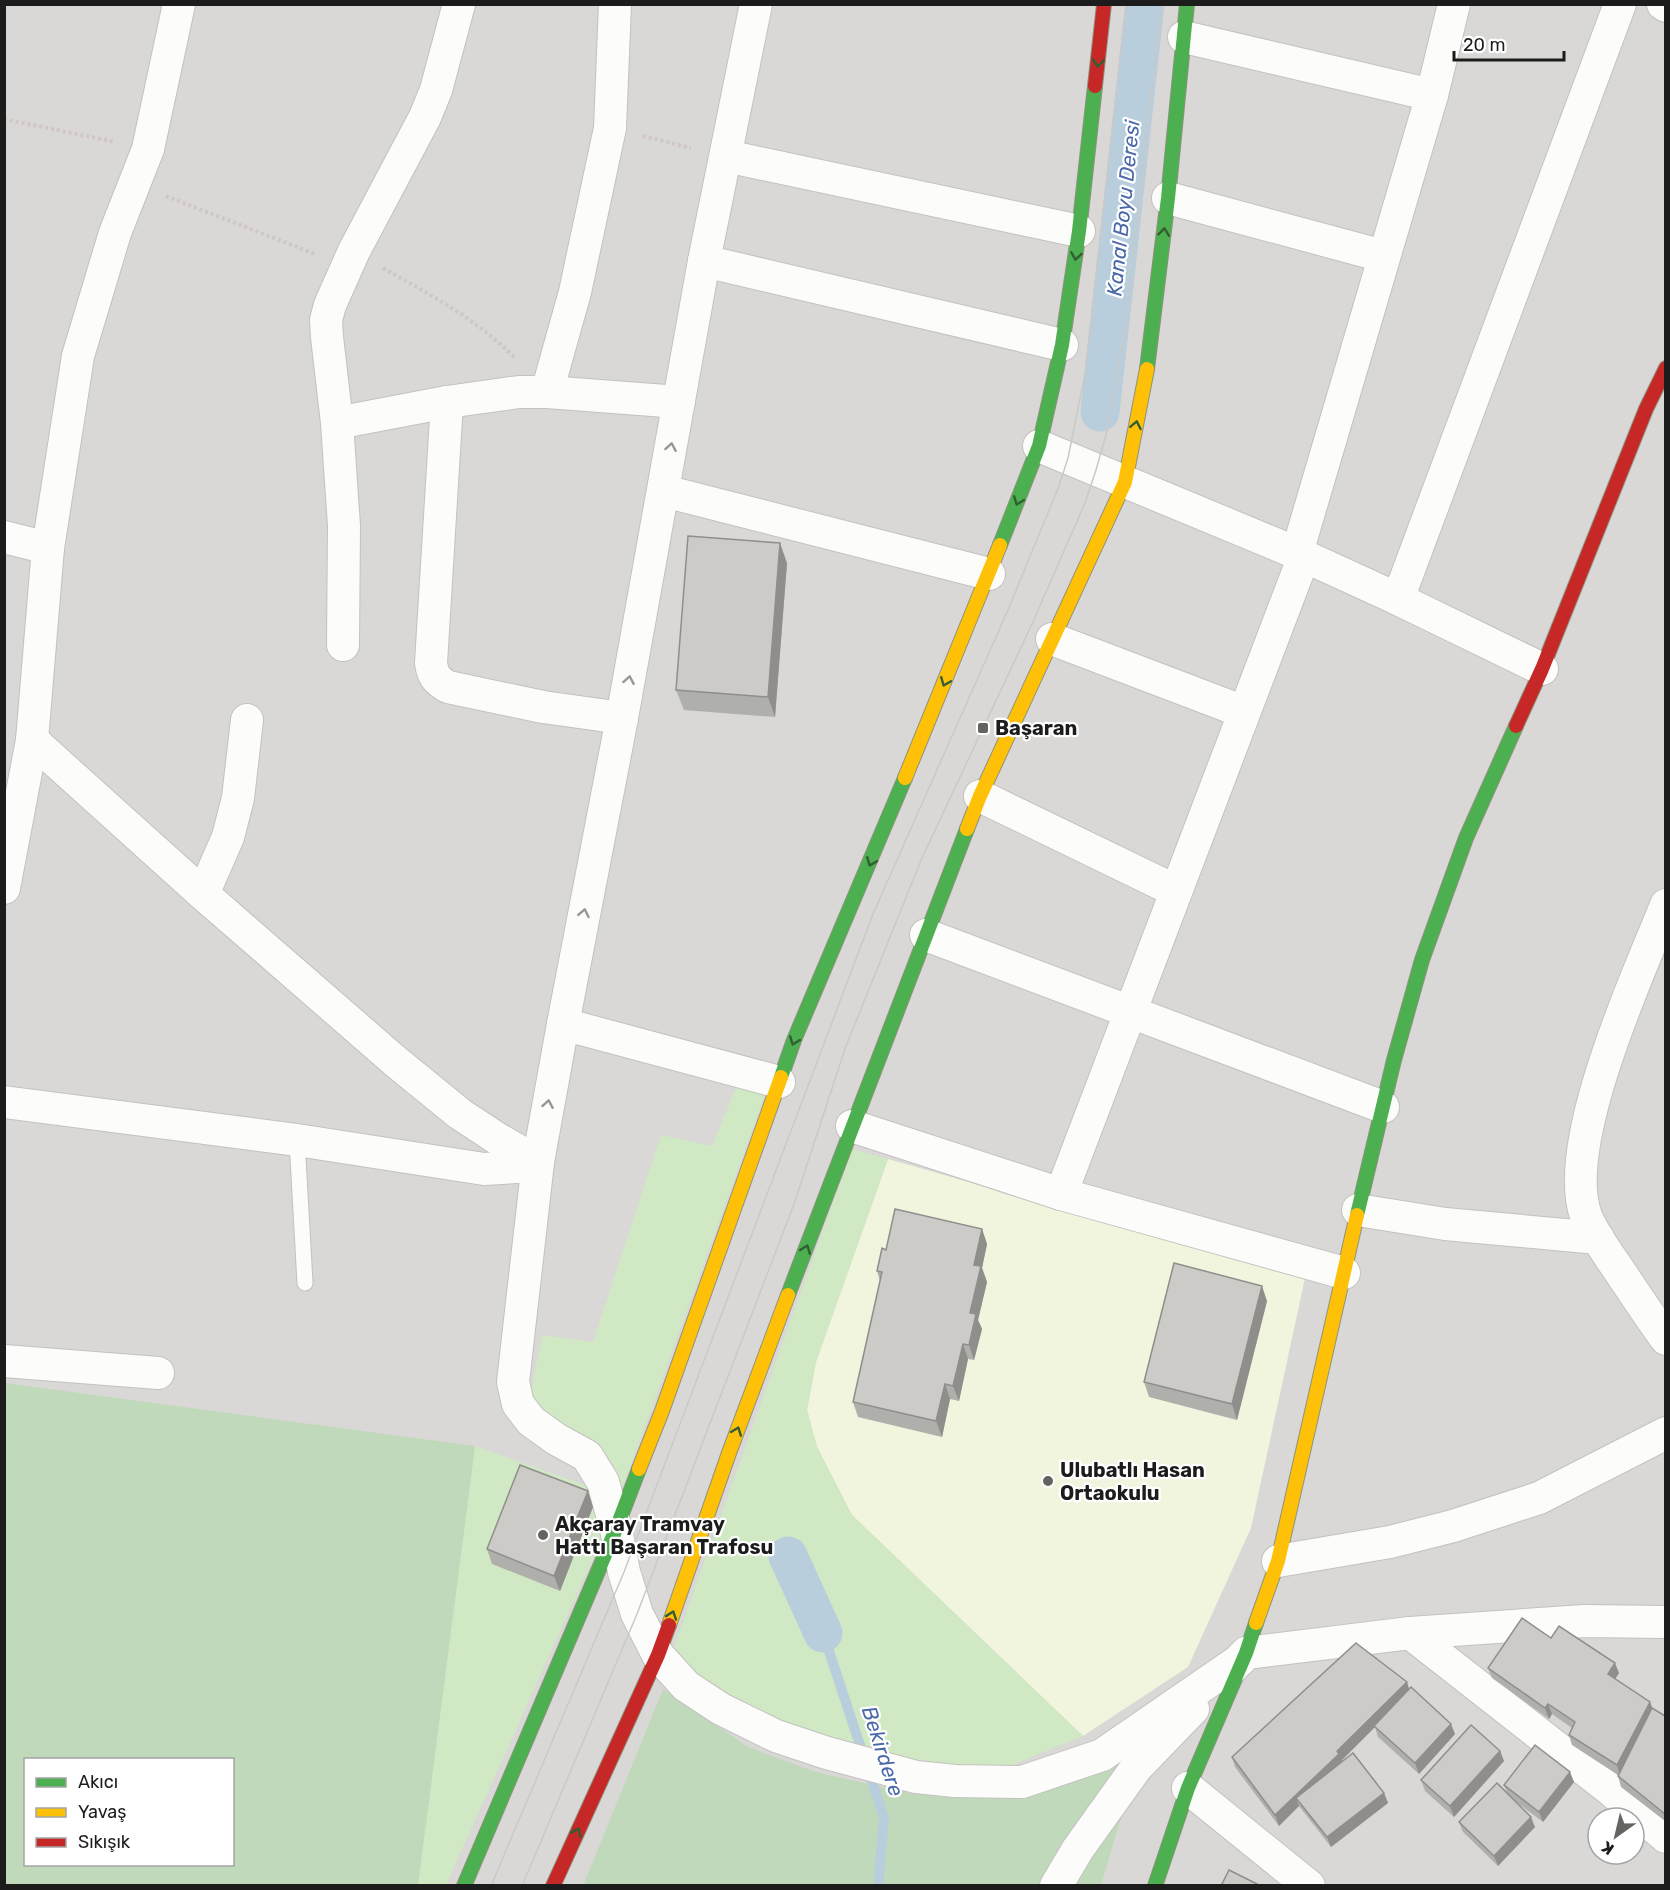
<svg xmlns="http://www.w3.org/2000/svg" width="1670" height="1890" font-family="Rubik,sans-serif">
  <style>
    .residential { fill: #d9d8d6; fill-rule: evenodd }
    .education { fill: #f1f5de }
    .grass { fill: #d0e8c3 }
    .forest { fill: #c0d9ba; fill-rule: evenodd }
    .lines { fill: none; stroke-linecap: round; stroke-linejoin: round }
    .stream { stroke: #b8cedd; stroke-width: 10 }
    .canal { stroke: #b8cedd; stroke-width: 39 }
    .lane-casing { stroke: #c3c2c0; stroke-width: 17 }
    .street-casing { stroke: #c3c2c0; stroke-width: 34 }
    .fast-casing { stroke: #8e937d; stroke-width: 16 }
    .slow-casing { stroke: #8e937d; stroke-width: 16 }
    .jam-casing { stroke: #8e937d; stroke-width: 16 }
    .path { stroke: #d1c6c2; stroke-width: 4; stroke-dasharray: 3 3; stroke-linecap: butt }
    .lane { stroke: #fcfcfb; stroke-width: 15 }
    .street { stroke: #fcfcfb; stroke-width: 32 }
    .fast { stroke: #4caf50; stroke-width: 14 }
    .slow { stroke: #ffc107; stroke-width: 14 }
    .jam { stroke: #c62828; stroke-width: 14 }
    .tram { stroke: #c9c9c8; stroke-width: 1.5 }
    .wall { fill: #afafab }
    .shaded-wall { fill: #8f8e8b }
    .building { fill: #cccbc7; stroke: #8f8e8b; stroke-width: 1.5 }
    .oneway { stroke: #325e33 }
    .oneway2 { stroke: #979797 }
    .poi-dot { fill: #646462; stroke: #fff; stroke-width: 2 }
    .labels { text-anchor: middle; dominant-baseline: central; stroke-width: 4.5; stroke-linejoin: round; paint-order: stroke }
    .poi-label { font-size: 20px; font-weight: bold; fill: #1c1c1c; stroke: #fff; text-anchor: start }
    .water-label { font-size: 21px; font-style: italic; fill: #4b69a9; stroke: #fff }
  </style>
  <rect width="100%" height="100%" fill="#eae9e4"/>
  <!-- residential -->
  <path class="residential" d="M 5,5 L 1665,5 L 1665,1885 L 5,1886 ZM 26,1760 L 232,1760 L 232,1864 L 26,1864 ZM 1598,1818 L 1634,1818 L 1634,1854 L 1598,1854 Z"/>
  <!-- education -->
  <path class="education" d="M 888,1159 L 1305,1278 L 1251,1528 L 1188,1667 L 1083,1736 L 852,1515 L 817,1447 L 807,1410 L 816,1362 Z"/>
  <!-- grass -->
  <g class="grass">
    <path d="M 738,1083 L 766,1092 L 621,1492 L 616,1470 L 605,1454 L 580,1441 L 529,1402 L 542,1335 L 593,1342 L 661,1135 L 712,1146 Z"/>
    <path d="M 852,1149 L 888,1159 L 816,1362 L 807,1410 L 817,1447 L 852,1515 L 1083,1736 L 1010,1766 L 921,1767 L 830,1742 L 714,1695 L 671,1655 Z"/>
    <path d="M 475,1446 L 588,1486 L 607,1527 L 446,1885 L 418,1886 Z"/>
  </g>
  <!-- forest -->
  <g class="forest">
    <path d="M 5,1383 L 475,1446 L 418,1885 L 5,1885 ZM 26,1760 L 232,1760 L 232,1864 L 26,1864 Z"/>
    <path d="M 663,1689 L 748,1747 L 816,1772 L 913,1794 L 953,1797 L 1024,1797 L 1102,1755 L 1136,1768 L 1101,1885 L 583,1886 Z"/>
  </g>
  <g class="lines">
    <!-- stream -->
    <path class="stream" d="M 823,1633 L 884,1818 L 878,1886"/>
    <!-- canal -->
    <g class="canal">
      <path d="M 1100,412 L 1145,4"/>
      <path d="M 788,1556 L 823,1633"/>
    </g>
    <!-- lane casing -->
    <g class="lane-casing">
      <path id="lane" d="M 297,1140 L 305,1283"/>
    </g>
    <!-- street casing -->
    <g class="street-casing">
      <g id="street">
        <path d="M 756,4 L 704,261 L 622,718 L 563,1024 L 538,1162 L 513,1382 L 518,1404 L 531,1421 L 556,1439 L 587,1456 L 603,1482 L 616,1529 L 624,1572 L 637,1614 L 658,1655 L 686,1686 L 721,1709 L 776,1736 L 827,1753 L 916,1777 L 955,1781 L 1022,1782 L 1102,1755 L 1240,1660"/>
        <path d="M 1663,4 L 1666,6"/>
        <path d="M 1184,37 L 1432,95"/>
        <path d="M 726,156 L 1079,231"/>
        <path d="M 1168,198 L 1383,256"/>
        <path d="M 704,261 L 1062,345"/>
        <path d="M 547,392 L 575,292 L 610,128 L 615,4"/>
        <path d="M 447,402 L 431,663 C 433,676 436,680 448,687 L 543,707 L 622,718"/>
        <path d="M 337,423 L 447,402 L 519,392 L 547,392 L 679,402"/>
        <path d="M 1039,446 L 1304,556 L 1398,599 L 1542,669"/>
        <path d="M 664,491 L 989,574"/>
        <path d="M 4,537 L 48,548"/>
        <path d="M 1297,553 L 1432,95 L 1454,4"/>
        <path d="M 1398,599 L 1620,4"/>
        <path d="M 1052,639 L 1244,712"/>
        <path d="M 343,645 L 344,526 L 337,423 L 327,337 L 326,320 L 330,305 L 354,251 L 425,117 L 436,90 L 459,4"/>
        <path d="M 32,740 L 203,894 L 395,1061 L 460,1114 L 498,1139 L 538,1162"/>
        <path d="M 980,796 L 1176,891"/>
        <path d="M 4,888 L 32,740 L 48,548 L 78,356 L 115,233 L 148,149 L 179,4"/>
        <path d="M 203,894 L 228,837 L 238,798 L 247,720"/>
        <path d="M 1666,905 C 1638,976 1560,1144 1586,1216 C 1593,1233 1604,1248 1614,1263 C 1631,1288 1648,1314 1666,1339"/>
        <path d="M 926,935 L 1383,1107"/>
        <path d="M 563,1024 L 779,1082"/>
        <path d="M 4,1102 L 297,1140 L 484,1169 L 517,1167 L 538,1162"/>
        <path d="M 852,1126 L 1061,1194 L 1344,1273"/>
        <path d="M 1061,1194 L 1304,556"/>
        <path d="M 1358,1210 L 1445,1224 L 1598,1238"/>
        <path d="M 4,1361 L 158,1373"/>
        <path d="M 1278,1561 L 1390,1542 L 1453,1526 L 1539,1498 L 1666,1433"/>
        <path d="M 1410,1633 L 1612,1791 L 1666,1837"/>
        <path d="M 1229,1671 L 1246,1653 L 1410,1633 L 1584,1621 L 1666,1622"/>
        <path d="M 1188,1788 L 1309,1886"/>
        <path d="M 1056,1886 L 1078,1849 L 1136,1768 L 1193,1709"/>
      </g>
    </g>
    <!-- fast casing -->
    <g class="fast-casing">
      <g id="fast">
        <path d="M 1147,369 L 1168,198 L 1187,4"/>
        <path d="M 1000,545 L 1039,446 L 1062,345 L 1079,231 L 1095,86"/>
        <path d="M 781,1077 L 794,1040 L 905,778"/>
        <path d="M 1357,1215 L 1394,1060 L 1422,960 L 1466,838 L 1516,726"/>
        <path d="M 788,1295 L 967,829"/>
        <path d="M 464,1886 L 616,1529 L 639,1469"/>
        <path d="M 1155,1886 L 1188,1788 L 1246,1653 L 1256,1623"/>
      </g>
    </g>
    <!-- slow casing -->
    <g class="slow-casing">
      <g id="slow">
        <path d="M 905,778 L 1000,545"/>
        <path d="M 967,829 L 980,796 L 1125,482 L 1147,369"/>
        <path d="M 639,1469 L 662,1411 L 781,1077"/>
        <path d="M 1256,1623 L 1278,1561 L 1357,1215"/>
        <path d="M 669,1625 L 729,1453 L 788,1295"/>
      </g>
    </g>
    <!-- jam casing -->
    <g class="jam-casing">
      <g id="jam">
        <path d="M 1095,86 L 1104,4"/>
        <path d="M 1516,726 L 1542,669 L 1646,409 L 1666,368"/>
        <path d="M 553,1886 L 658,1655 L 669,1625"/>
      </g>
    </g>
    <!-- path -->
    <g class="path">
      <path d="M 4,119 L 115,142"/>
      <path d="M 643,136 L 691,148"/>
      <path d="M 166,196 L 315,254"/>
      <path d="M 383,268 C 430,295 477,319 515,358"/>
    </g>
    <!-- lane -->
    <use href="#lane" class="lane"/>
    <!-- street -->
    <use href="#street" class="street"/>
    <!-- fast -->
    <use href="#fast" class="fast"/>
    <!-- slow -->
    <use href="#slow" class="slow"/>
    <!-- jam -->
    <use href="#jam" class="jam"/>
    <!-- tram -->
    <g class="tram">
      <path d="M 491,1886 L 624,1572 L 873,914 L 1008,610 L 1059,486 L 1068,458 L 1085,374 L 1126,4"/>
      <path d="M 522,1886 L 637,1614 L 794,1204 L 846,1046 L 922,858 L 1032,624 L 1085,503 L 1096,470 L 1107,431 L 1125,326 L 1161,4"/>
    </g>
  </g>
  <!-- wall -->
  <g class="wall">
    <path d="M 787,563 L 775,717 L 684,710 L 676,690 Z"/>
    <path d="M 982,1229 L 987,1244 L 982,1268 L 987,1282 L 978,1320 L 982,1329 L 974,1360 L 968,1359 L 959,1401 L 950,1399 L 942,1437 L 858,1417 L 853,1402 L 880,1281 L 877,1271 L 886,1250 Z"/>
    <path d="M 1267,1301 L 1237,1420 L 1149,1397 L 1144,1382 Z"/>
    <path d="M 593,1507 L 560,1591 L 492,1564 L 487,1549 Z"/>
    <path d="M 1551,1638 L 1619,1673 L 1615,1679 L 1650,1702 L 1652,1708 L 1665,1716 L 1665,1821 L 1621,1787 L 1618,1776 L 1618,1775 L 1572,1745 L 1569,1735 L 1572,1728 L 1552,1714 L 1549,1719 L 1492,1678 L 1488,1668 Z"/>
    <path d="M 1409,1689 L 1455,1734 L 1419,1774 L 1378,1737 L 1375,1727 L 1342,1760 L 1342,1762 L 1384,1793 L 1388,1803 L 1331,1847 L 1299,1806 L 1279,1826 L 1235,1767 L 1232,1757 Z"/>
    <path d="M 1500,1751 L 1504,1761 L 1454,1817 L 1425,1791 L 1421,1780 Z"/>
    <path d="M 1574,1782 L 1543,1822 L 1515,1801 L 1535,1827 L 1498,1866 L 1463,1832 L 1459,1822 L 1507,1793 L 1504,1785 Z"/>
  </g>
  <!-- shaded-wall -->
  <g class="shaded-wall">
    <path d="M 780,543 L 787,563 L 775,717 L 768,697 Z"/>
    <path d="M 982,1229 L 987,1244 L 982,1268 L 987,1282 L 978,1320 L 982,1329 L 974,1360 L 969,1345 L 970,1313 L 974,1265 Z"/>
    <path d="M 1262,1286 L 1267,1301 L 1237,1420 L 1232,1404 Z"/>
    <path d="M 963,1344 L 968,1359 L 959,1401 L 953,1386 Z"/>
    <path d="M 945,1384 L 950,1399 L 942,1437 L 936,1421 Z"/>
    <path d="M 588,1491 L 593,1507 L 560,1591 L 554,1576 Z"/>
    <path d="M 1615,1663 L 1619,1673 L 1612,1684 L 1608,1674 Z"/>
    <path d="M 1407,1682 L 1410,1692 L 1342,1760 L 1343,1765 L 1296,1798 L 1299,1806 L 1279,1826 L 1275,1815 L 1337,1751 Z"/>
    <path d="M 1650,1702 L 1654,1712 L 1620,1776 L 1617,1765 Z"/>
    <path d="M 1548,1704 L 1552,1714 L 1549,1719 L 1545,1708 Z"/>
    <path d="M 1451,1724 L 1455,1734 L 1419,1774 L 1415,1763 Z"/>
    <path d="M 1500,1751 L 1504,1761 L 1454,1817 L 1450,1806 Z"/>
    <path d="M 1570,1772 L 1574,1782 L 1543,1822 L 1539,1812 Z"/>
    <path d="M 1384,1793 L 1388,1803 L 1331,1847 L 1327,1837 Z"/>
    <path d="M 1531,1817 L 1535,1827 L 1498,1866 L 1494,1856 Z"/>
  </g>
  <!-- building -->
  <g class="building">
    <path d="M 688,536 L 780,543 L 768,697 L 676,690 Z"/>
    <path d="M 895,1209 L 982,1229 L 974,1265 L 981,1266 L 970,1313 L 976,1314 L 969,1345 L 963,1344 L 953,1386 L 945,1384 L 936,1421 L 853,1402 L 882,1272 L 877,1271 L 882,1248 L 886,1250 Z"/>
    <path d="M 1174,1263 L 1262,1286 L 1232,1404 L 1144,1382 Z"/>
    <path d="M 520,1465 L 588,1491 L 554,1576 L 487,1549 Z"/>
    <path d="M 1522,1618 L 1551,1638 L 1559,1626 L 1615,1663 L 1608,1674 L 1650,1702 L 1617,1765 L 1569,1735 L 1575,1722 L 1548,1704 L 1545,1708 L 1488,1668 Z"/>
    <path d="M 1356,1643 L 1407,1682 L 1337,1751 L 1339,1754 L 1275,1815 L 1232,1757 Z"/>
    <path d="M 1411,1687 L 1451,1724 L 1415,1763 L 1374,1726 Z"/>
    <path d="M 1652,1708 L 1665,1716 L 1665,1814 L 1618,1776 Z"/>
    <path d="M 1471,1725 L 1500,1751 L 1450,1806 L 1421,1780 Z"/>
    <path d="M 1535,1745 L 1570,1772 L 1539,1812 L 1504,1785 Z"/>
    <path d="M 1353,1753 L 1384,1793 L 1327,1837 L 1296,1798 Z"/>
    <path d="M 1497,1783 L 1531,1817 L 1494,1856 L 1459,1822 Z"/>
    <path d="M 1229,1870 L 1261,1886 L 1221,1886 Z"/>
  </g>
  <!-- one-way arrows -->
  <defs><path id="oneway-chevron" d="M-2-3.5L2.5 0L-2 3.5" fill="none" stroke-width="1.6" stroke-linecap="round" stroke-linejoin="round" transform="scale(1.5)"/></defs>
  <g class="oneway">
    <use href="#oneway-chevron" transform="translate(1098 63) rotate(96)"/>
    <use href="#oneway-chevron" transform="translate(1164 232) rotate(-83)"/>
    <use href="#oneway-chevron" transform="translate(1076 256) rotate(99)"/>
    <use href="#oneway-chevron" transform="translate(1136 425) rotate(-79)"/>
    <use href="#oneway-chevron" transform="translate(1018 501) rotate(111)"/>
    <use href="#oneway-chevron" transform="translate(945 682) rotate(112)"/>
    <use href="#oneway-chevron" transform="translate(871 862) rotate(112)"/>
    <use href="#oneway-chevron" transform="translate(794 1041) rotate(111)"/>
    <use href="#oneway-chevron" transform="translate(806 1249) rotate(-69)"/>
    <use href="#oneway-chevron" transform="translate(737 1431) rotate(-69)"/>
    <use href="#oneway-chevron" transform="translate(672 1615) rotate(-71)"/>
    <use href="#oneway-chevron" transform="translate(577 1832) rotate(-66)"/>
  </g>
  <g class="oneway2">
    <use href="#oneway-chevron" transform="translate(671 447) rotate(-80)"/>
    <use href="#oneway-chevron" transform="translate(629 680) rotate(-80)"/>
    <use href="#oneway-chevron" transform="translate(584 913) rotate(-79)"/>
    <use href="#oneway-chevron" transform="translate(548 1104) rotate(-80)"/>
  </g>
  <!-- markers -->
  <g class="poi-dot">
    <rect x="977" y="722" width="12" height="12" rx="3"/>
    <circle cx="1048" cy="1481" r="6"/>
    <circle cx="543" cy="1535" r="6"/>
  </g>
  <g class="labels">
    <!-- poi labels -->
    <g class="poi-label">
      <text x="995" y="728">Başaran</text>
      <text x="1060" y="1470">Ulubatlı Hasan<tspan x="1060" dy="23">Ortaokulu</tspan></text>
      <text x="555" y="1524">Akçaray Tramvay<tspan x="555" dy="23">Hattı Başaran Trafosu</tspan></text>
    </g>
    <!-- water labels -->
    <g class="water-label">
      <text transform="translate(1123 208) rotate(-84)">Kanal Boyu Deresi</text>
      <text transform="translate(883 1751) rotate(72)">Bekirdere</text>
    </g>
  </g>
  <!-- border -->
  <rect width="1670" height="1890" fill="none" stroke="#1c1c1c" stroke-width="12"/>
  <!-- legend -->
  <rect x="24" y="1758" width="210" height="108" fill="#ffffff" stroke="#a4a4a4" stroke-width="1.5"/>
  <rect x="36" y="1778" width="30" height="9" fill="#4caf50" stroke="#a4a4a4" stroke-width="1.5"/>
  <text x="78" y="1788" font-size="18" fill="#1c1c1c">Akıcı</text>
  <rect x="36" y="1808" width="30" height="9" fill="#ffc107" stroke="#a4a4a4" stroke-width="1.5"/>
  <text x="78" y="1818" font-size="18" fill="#1c1c1c">Yavaş</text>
  <rect x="36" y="1838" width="30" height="9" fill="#c62828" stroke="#a4a4a4" stroke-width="1.5"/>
  <text x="78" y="1848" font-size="18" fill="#1c1c1c">Sıkışık</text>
  <!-- north arrow -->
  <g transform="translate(1616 1836) rotate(214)"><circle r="28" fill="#ffffff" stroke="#a4a4a4" stroke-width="1.5"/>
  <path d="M0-4.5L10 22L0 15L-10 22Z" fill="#646462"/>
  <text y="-9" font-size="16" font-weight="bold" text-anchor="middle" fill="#1c1c1c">K</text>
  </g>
  <!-- scale -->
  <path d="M1454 51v9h110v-9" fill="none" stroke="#1c1c1c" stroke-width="3"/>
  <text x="1463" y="51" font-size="18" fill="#1c1c1c" stroke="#ffffff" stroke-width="4.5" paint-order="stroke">20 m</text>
</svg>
